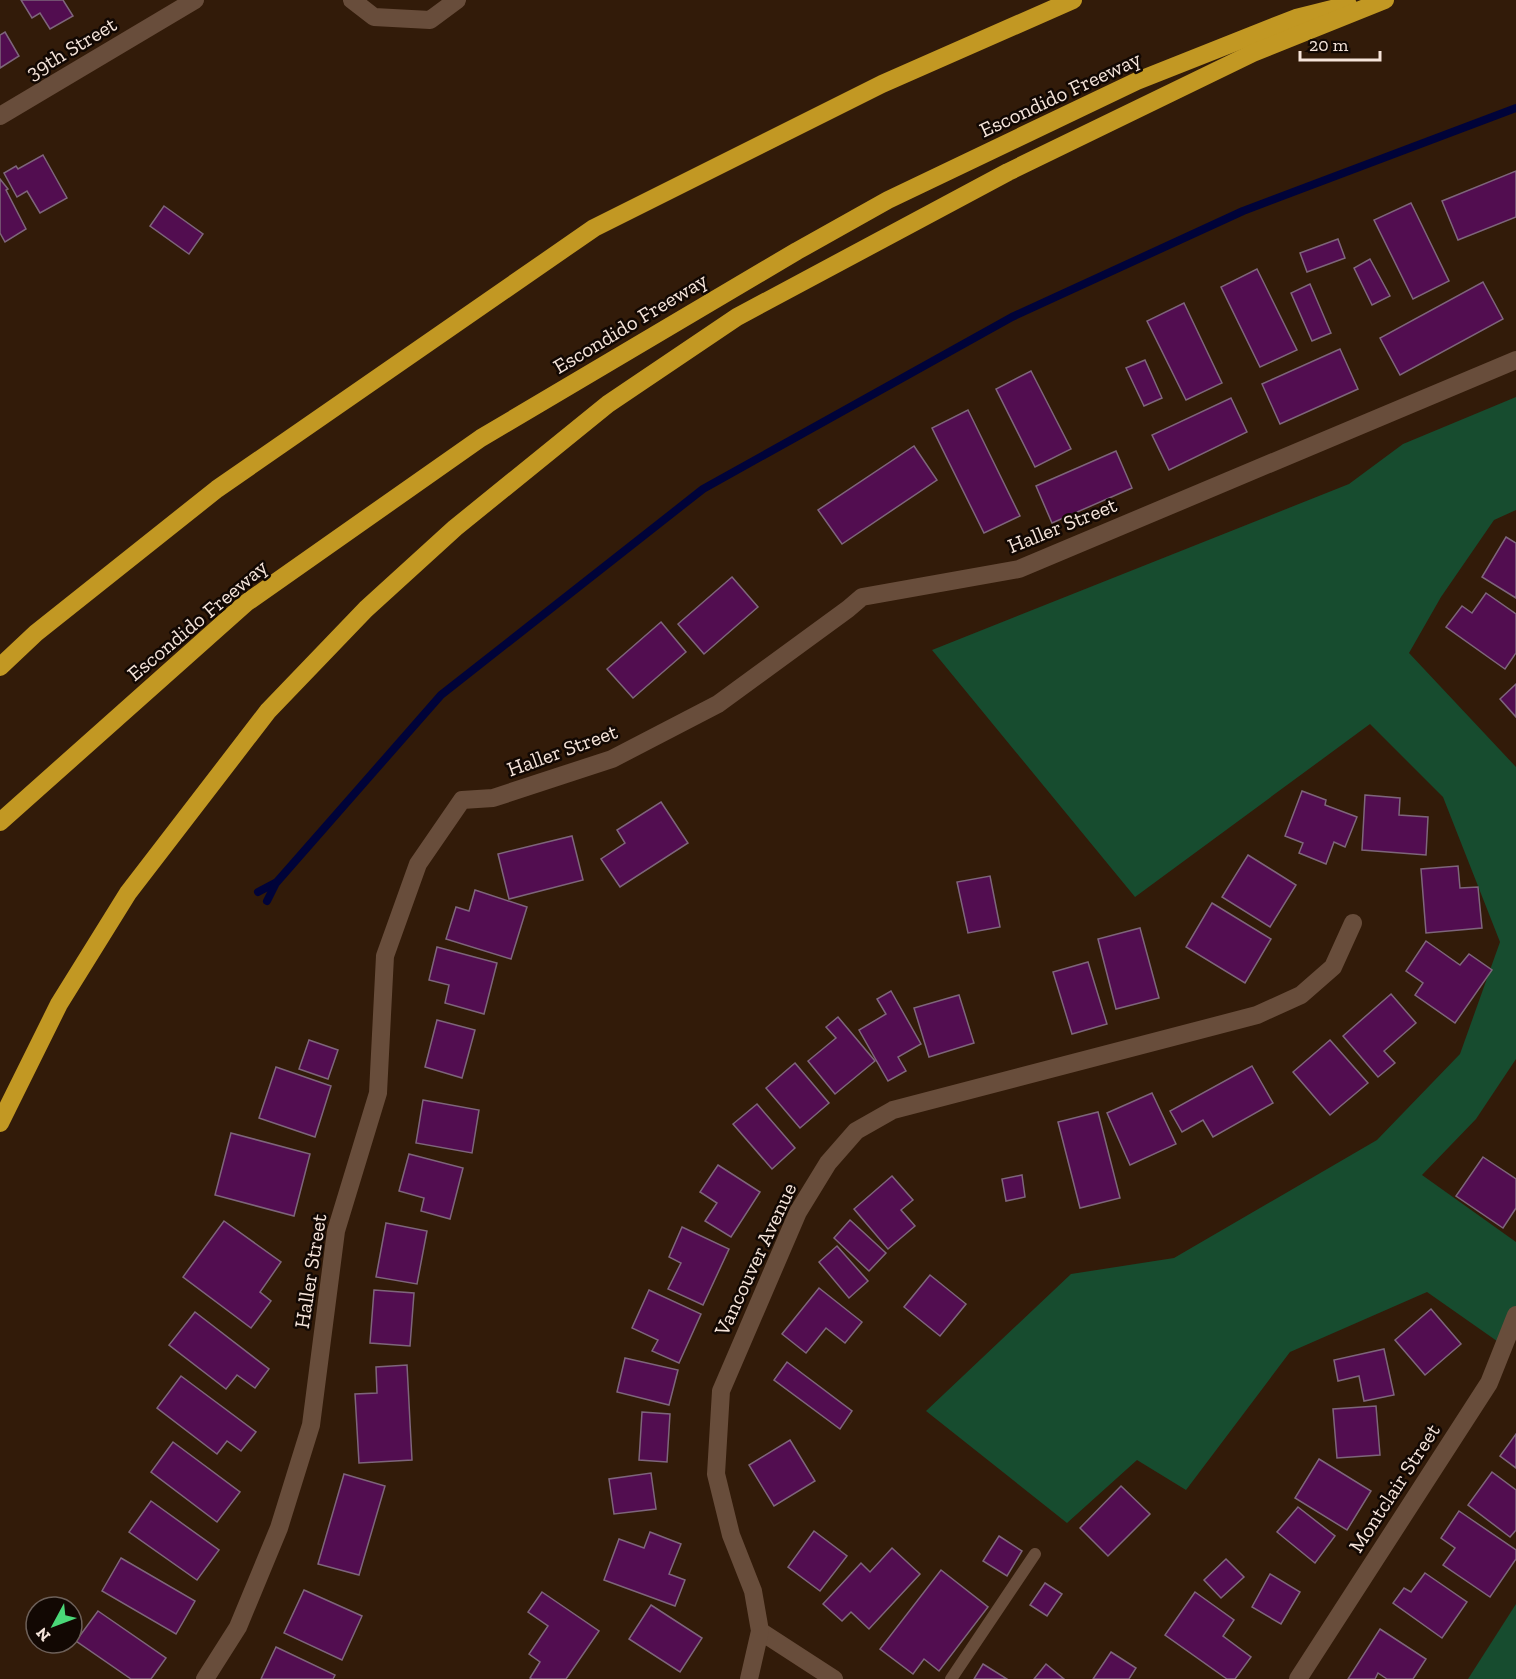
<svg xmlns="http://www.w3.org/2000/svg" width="1516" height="1679" font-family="'Zilla Slab',serif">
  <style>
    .green { fill: #174c2f }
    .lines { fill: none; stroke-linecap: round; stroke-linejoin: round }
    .stream { stroke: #000339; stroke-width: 8 }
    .building { fill: #520d50; stroke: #7e657b; stroke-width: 1.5 }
    .service { stroke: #684d3b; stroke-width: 12 }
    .minor { stroke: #684d3b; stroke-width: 18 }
    .motorway { stroke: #c29823; stroke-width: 18 }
    .labels { text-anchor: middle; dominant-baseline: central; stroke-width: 5; stroke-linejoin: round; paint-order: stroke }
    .street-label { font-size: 21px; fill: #f5e4da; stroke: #120803 }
  </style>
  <rect width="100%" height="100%" fill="#321b09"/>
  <!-- green -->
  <g class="green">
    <path d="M 1516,397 L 1516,510 L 1494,520 L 1441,597 L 1409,653 L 1516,767 L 1516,1059 L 1476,1119 L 1422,1175 L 1516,1242 L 1516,1315 L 1504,1346 L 1427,1292 L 1290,1352 L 1186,1490 L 1137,1460 L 1067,1523 L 926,1411 L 1071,1274 L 1174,1258 L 1377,1140 L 1460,1054 L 1500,942 L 1443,797 L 1370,724 L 1135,897 L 932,650 L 1349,484 L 1403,444 Z"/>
    <path d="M 1516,1604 L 1516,1679 L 1468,1679 Z"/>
  </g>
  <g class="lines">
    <!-- stream -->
    <g class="stream">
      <path d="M 258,892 L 275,883"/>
      <path d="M 267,901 L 276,883 L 441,695 L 703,489 L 1012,317 L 1243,211 L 1516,108"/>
    </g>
  </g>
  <!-- building -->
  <g class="building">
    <path d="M 21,0 L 63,0 L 73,16 L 50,29 L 40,13 L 32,18 Z"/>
    <path d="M 5,32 L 19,56 L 0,68 L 0,35 Z"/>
    <path d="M 43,155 L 67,198 L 40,213 L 27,191 L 17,197 L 4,173 L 16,166 L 18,169 Z"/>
    <path d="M 1516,171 L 1516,217 L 1458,240 L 1442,201 Z"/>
    <path d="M 0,179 L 8,189 L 6,190 L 26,229 L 5,242 L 0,233 Z"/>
    <path d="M 1411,203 L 1449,281 L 1413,299 L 1374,220 Z"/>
    <path d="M 164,206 L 203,234 L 189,254 L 150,226 Z"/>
    <path d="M 1338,239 L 1345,258 L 1307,272 L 1300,253 Z"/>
    <path d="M 1370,259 L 1390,296 L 1372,305 L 1354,268 Z"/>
    <path d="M 1257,269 L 1297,350 L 1260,367 L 1221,287 Z"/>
    <path d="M 1483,282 L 1503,319 L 1400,375 L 1380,338 Z"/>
    <path d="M 1310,284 L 1331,333 L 1312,341 L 1291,293 Z"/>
    <path d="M 1184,303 L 1222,383 L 1186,400 L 1147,321 Z"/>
    <path d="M 1340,349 L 1358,389 L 1280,424 L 1262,384 Z"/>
    <path d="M 1145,360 L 1162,398 L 1144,406 L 1126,368 Z"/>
    <path d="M 1031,371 L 1071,449 L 1035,467 L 996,389 Z"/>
    <path d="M 1231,398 L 1247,432 L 1169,470 L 1152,435 Z"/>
    <path d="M 968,410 L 1020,516 L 984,533 L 932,428 Z"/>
    <path d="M 914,446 L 937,480 L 842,544 L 818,510 Z"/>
    <path d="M 1116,451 L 1132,488 L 1052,523 L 1036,486 Z"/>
    <path d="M 1506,537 L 1516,543 L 1516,598 L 1482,577 Z"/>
    <path d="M 732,577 L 758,607 L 704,654 L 678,624 Z"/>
    <path d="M 1486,593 L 1516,614 L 1516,653 L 1505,669 L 1446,627 L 1462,606 L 1472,613 Z"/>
    <path d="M 661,622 L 686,652 L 633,698 L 607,669 Z"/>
    <path d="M 1516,684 L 1516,717 L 1500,699 Z"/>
    <path d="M 1302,791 L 1326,800 L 1325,805 L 1357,817 L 1345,847 L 1334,842 L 1326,864 L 1299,853 L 1303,843 L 1285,836 Z"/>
    <path d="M 1365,795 L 1400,798 L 1399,815 L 1428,817 L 1426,855 L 1362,850 Z"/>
    <path d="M 661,802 L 688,843 L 620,887 L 601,859 L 625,843 L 617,830 Z"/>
    <path d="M 572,836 L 583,880 L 509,899 L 498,854 Z"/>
    <path d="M 1248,855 L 1296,885 L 1270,927 L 1222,897 Z"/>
    <path d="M 1458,866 L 1460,888 L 1478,887 L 1482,928 L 1426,933 L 1421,869 Z"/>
    <path d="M 990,876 L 1000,927 L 968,933 L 957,882 Z"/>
    <path d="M 475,890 L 527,907 L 511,959 L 446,939 L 456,907 L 469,911 Z"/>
    <path d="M 1212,903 L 1271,939 L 1245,983 L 1186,947 Z"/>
    <path d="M 1140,928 L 1159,998 L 1116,1009 L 1098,939 Z"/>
    <path d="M 1426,941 L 1460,965 L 1469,954 L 1492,970 L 1455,1023 L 1415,995 L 1423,983 L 1406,971 Z"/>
    <path d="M 437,947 L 497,963 L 484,1014 L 445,1003 L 449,985 L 429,980 Z"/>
    <path d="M 1088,962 L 1107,1024 L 1072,1034 L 1053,972 Z"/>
    <path d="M 891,991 L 921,1044 L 898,1057 L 906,1071 L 888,1081 L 859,1030 L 886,1014 L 877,999 Z"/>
    <path d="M 1391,994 L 1416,1023 L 1384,1051 L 1395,1063 L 1378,1077 L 1343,1036 Z"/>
    <path d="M 959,995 L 974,1043 L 929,1057 L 914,1008 Z"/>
    <path d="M 838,1017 L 875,1061 L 835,1094 L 808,1061 L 836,1038 L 826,1027 Z"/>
    <path d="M 437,1020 L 475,1030 L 462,1078 L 425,1067 Z"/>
    <path d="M 309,1040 L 338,1050 L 328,1079 L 299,1069 Z"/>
    <path d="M 1330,1040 L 1368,1083 L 1330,1115 L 1293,1072 Z"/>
    <path d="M 795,1063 L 829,1103 L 800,1128 L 766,1088 Z"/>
    <path d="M 1252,1066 L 1273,1103 L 1213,1137 L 1203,1120 L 1182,1132 L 1170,1111 Z"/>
    <path d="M 276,1067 L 331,1086 L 315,1137 L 259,1118 Z"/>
    <path d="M 1152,1093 L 1176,1144 L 1130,1165 L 1107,1113 Z"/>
    <path d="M 423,1100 L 479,1110 L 472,1153 L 416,1143 Z"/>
    <path d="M 757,1104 L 795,1148 L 772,1169 L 733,1124 Z"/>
    <path d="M 1098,1112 L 1120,1198 L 1080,1208 L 1058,1122 Z"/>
    <path d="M 231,1133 L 310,1154 L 294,1216 L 215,1195 Z"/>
    <path d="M 409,1154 L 463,1168 L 450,1219 L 421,1211 L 424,1198 L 399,1191 Z"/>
    <path d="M 1483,1157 L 1516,1179 L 1516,1208 L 1503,1228 L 1456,1196 Z"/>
    <path d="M 718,1165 L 760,1192 L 731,1237 L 705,1221 L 717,1203 L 700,1192 Z"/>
    <path d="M 1022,1175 L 1025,1197 L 1006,1201 L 1002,1179 Z"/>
    <path d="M 892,1176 L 913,1200 L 901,1210 L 915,1226 L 888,1249 L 854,1209 Z"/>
    <path d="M 850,1220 L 886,1253 L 869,1271 L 834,1238 Z"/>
    <path d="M 224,1221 L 281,1262 L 260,1292 L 271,1301 L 251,1328 L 183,1277 Z"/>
    <path d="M 386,1223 L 427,1231 L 417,1284 L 376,1277 Z"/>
    <path d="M 682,1227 L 729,1249 L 703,1305 L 668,1289 L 681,1263 L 669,1257 Z"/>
    <path d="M 837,1246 L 868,1281 L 849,1298 L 819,1262 Z"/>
    <path d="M 930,1275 L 966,1304 L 940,1336 L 904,1307 Z"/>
    <path d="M 819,1288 L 862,1322 L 845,1343 L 826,1328 L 806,1353 L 782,1334 Z"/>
    <path d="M 374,1290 L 414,1293 L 410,1346 L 370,1343 Z"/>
    <path d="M 649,1290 L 701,1314 L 679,1363 L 652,1351 L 658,1340 L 632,1328 Z"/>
    <path d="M 1431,1309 L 1461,1344 L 1425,1375 L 1395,1340 Z"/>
    <path d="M 195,1312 L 269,1369 L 255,1388 L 237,1375 L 226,1389 L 169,1345 Z"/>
    <path d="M 1384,1349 L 1394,1395 L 1364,1401 L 1359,1376 L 1338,1381 L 1334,1360 Z"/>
    <path d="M 625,1358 L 678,1370 L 669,1405 L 617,1392 Z"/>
    <path d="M 787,1362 L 852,1411 L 840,1429 L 774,1380 Z"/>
    <path d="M 407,1365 L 412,1460 L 359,1463 L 355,1394 L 377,1393 L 376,1367 Z"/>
    <path d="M 181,1376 L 256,1432 L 241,1451 L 227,1441 L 217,1454 L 157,1408 Z"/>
    <path d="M 1376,1406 L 1380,1455 L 1337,1458 L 1333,1409 Z"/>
    <path d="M 642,1412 L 670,1414 L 667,1462 L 639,1460 Z"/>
    <path d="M 1516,1434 L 1516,1468 L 1500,1456 Z"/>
    <path d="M 790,1440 L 815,1481 L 774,1506 L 749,1465 Z"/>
    <path d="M 173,1442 L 240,1492 L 217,1522 L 151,1472 Z"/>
    <path d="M 1319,1459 L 1371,1491 L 1347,1530 L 1295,1498 Z"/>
    <path d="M 1492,1472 L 1516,1490 L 1516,1530 L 1510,1537 L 1468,1505 Z"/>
    <path d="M 651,1473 L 656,1509 L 614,1514 L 609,1479 Z"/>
    <path d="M 344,1474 L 385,1486 L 359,1575 L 318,1564 Z"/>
    <path d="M 1121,1486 L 1150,1514 L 1108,1556 L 1080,1528 Z"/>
    <path d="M 151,1501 L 219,1550 L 197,1580 L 129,1532 Z"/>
    <path d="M 1298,1507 L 1335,1536 L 1315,1563 L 1277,1532 Z"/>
    <path d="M 1459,1511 L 1516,1550 L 1516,1559 L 1490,1597 L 1443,1565 L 1455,1548 L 1441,1538 Z"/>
    <path d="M 814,1531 L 847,1556 L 820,1591 L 788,1567 Z"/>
    <path d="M 650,1532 L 681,1544 L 669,1574 L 685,1580 L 675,1606 L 604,1580 L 619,1539 L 644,1548 Z"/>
    <path d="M 999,1536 L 1022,1551 L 1007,1576 L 983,1561 Z"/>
    <path d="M 892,1548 L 920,1574 L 869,1629 L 851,1612 L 842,1621 L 823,1604 L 861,1563 L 870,1572 Z"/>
    <path d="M 121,1558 L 195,1601 L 176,1634 L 102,1591 Z"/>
    <path d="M 1226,1559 L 1244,1577 L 1221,1598 L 1204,1580 Z"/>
    <path d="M 941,1570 L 988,1607 L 939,1671 L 924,1659 L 913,1674 L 880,1649 Z"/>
    <path d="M 1425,1573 L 1467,1602 L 1442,1638 L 1393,1603 L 1404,1588 L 1411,1592 Z"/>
    <path d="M 1270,1574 L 1300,1592 L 1281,1624 L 1252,1607 Z"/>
    <path d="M 1045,1583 L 1062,1594 L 1047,1616 L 1030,1605 Z"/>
    <path d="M 304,1590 L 362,1616 L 342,1660 L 284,1633 Z"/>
    <path d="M 542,1592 L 599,1631 L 566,1679 L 532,1679 L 530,1678 L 540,1662 L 529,1654 L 548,1626 L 528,1612 Z"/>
    <path d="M 1195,1592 L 1234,1620 L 1223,1636 L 1251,1657 L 1235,1679 L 1227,1679 L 1165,1635 Z"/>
    <path d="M 651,1605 L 702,1638 L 680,1672 L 629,1639 Z"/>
    <path d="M 98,1611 L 166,1658 L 151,1679 L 131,1679 L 76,1641 Z"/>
    <path d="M 1380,1629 L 1426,1659 L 1413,1679 L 1387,1679 L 1378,1673 L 1375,1679 L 1348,1679 Z"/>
    <path d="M 276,1647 L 335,1675 L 333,1679 L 261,1679 Z"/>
    <path d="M 1111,1652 L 1136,1668 L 1129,1679 L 1093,1679 Z"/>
    <path d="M 983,1664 L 1007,1679 L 974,1679 Z"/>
    <path d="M 1046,1664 L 1064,1679 L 1034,1679 Z"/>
  </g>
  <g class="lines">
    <!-- service -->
    <path class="service" d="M 951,1679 L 1035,1554"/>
    <!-- minor -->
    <g class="minor">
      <path d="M 352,0 L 374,17 L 430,20 L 457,0"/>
      <path d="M 0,116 L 195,0"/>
      <path d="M 760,1631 L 834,1679"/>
      <path d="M 205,1679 L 238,1627 L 279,1528 L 311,1425 L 336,1231 L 378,1093 L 385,956 L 418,864 L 462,800 L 493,798 L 612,759 L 718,704 L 848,609 L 862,597 L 1019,569 L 1516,360"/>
      <path d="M 749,1679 L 760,1631 L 753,1591 L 731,1535 L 716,1474 L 721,1391 L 798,1212 L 828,1163 L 856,1131 L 893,1110 L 1257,1015 L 1301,995 L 1333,967 L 1353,923"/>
      <path d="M 1298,1679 L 1489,1383 L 1516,1315"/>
    </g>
    <!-- motorway -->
    <g class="motorway">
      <path d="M 0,667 L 36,633 L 217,489 L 594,228 L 882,84 L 1073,0"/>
      <path d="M 0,822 L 246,603 L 481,438 L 797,251 L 888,200 L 1137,81 L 1296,18 L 1348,5"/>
      <path d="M 0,1123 L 59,1004 L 128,893 L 268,711 L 366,609 L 455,528 L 608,404 L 737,317 L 1008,172 L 1253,53 L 1385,0"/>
    </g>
  </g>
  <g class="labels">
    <!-- street labels -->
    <g class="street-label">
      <text transform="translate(71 48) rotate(-31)">39th Street</text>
      <text transform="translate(1060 94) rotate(-25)">Escondido Freeway</text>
      <text transform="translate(630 323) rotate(-31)">Escondido Freeway</text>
      <text transform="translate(1062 525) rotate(-22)">Haller Street</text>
      <text transform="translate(197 620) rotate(-40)">Escondido Freeway</text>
      <text transform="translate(562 750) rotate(-20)">Haller Street</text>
      <text transform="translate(755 1259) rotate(-65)">Vancouver Avenue</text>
      <text transform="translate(310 1271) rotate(-81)">Haller Street</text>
      <text transform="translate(1394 1488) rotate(-57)">Montclair Street</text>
    </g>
  </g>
  <!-- north arrow -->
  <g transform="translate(54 1625) rotate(229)"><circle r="28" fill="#120803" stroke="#6d6059" stroke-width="1.5"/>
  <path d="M0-4.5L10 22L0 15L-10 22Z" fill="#4ad778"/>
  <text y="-9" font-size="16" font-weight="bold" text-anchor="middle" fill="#f5e4da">N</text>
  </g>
  <!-- scale -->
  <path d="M1300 51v9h80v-9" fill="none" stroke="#f5e4da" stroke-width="3"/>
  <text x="1309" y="51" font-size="18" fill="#f5e4da" stroke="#120803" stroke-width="4.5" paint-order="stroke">20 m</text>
</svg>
